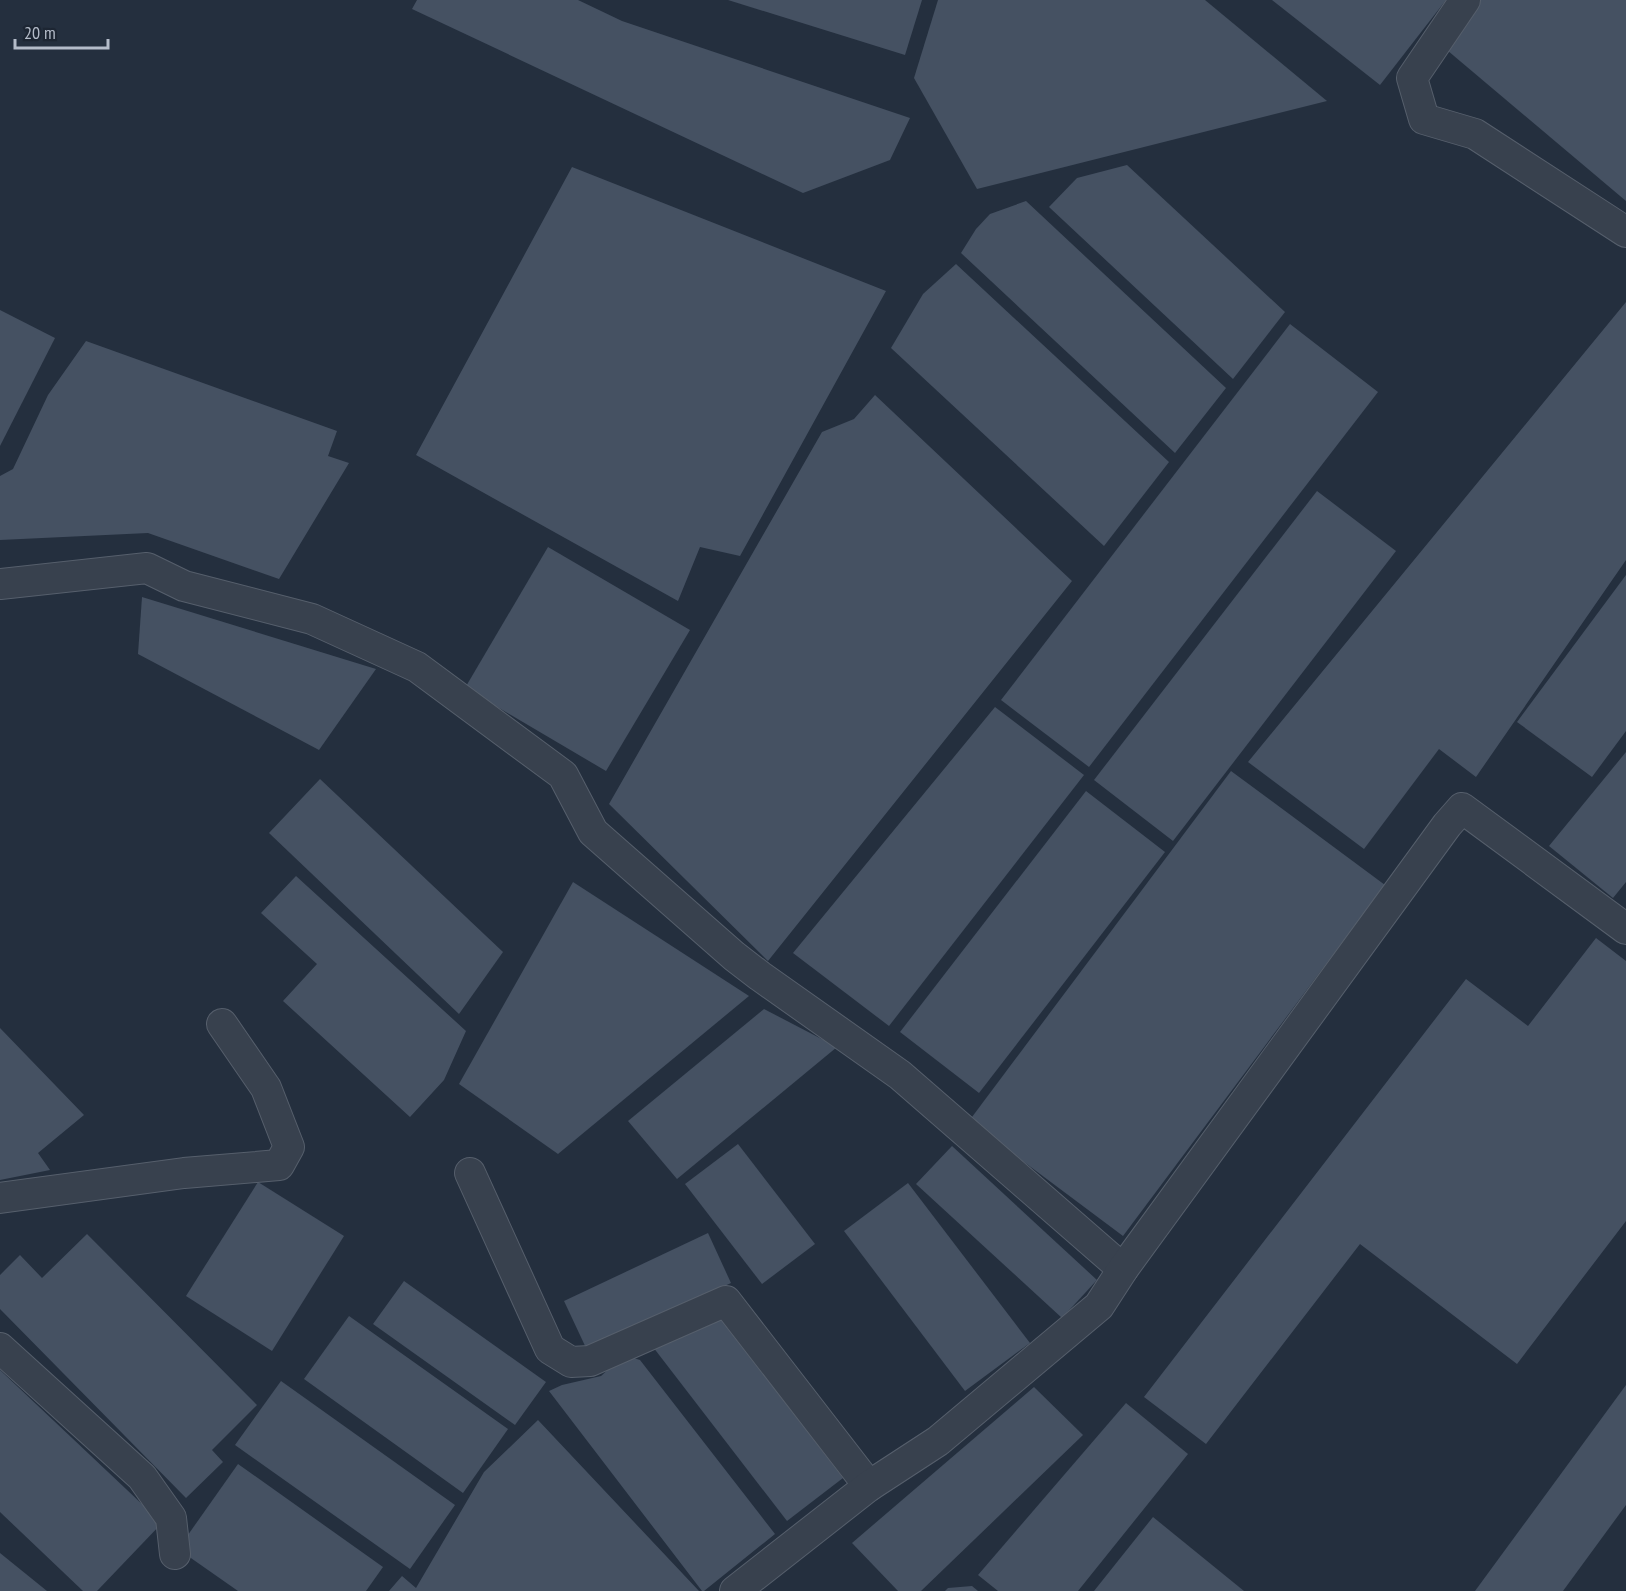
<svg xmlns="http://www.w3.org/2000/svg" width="1626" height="1591" font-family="'PT Sans Narrow',sans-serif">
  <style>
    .building { fill: #455162 }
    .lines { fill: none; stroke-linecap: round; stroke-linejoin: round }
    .street-casing { stroke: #565f6c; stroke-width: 32 }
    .street { stroke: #38414e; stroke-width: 30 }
  </style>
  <rect width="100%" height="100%" fill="#242f3e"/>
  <!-- building -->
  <g class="building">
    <path d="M 417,0 L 578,0 L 622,21 L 910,118 L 890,160 L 803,193 L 412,9 Z"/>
    <path d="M 728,0 L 922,0 L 905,55 Z"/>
    <path d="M 938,0 L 1205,0 L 1327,101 L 977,189 L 914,78 Z"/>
    <path d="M 1272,0 L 1446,0 L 1380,85 Z"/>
    <path d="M 1480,0 L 1626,0 L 1626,201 L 1441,45 Z"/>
    <path d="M 1127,165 L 1285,312 L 1233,379 L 1049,207 L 1077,178 Z"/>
    <path d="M 572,167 L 886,291 L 740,556 L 700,547 L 678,601 L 416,455 Z"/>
    <path d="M 1026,201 L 1226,388 L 1175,453 L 961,253 L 976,229 L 990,214 Z"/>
    <path d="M 956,264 L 1169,462 L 1104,546 L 891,348 L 923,294 Z"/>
    <path d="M 1626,302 L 1626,560 L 1476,777 L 1439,749 L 1364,849 L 1248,762 Z"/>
    <path d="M 0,310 L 55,338 L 0,446 Z"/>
    <path d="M 1290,324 L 1378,392 L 1089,767 L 1001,700 Z"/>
    <path d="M 86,341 L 337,431 L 328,456 L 349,463 L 279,579 L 148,533 L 0,540 L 0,476 L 13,469 L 48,395 Z"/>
    <path d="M 875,395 L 1072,581 L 768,961 L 609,804 L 822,432 L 854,419 Z"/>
    <path d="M 1317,491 L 1396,551 L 1173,841 L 1094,780 Z"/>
    <path d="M 548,547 L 690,630 L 606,771 L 465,688 Z"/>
    <path d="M 1626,575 L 1626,731 L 1592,777 L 1517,722 Z"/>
    <path d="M 142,597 L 376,669 L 319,750 L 138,654 Z"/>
    <path d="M 995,707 L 1084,775 L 889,1026 L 793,953 Z"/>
    <path d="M 1626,752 L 1626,882 L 1613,898 L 1549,846 Z"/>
    <path d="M 1231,771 L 1385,885 L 1123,1236 L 969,1121 Z"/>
    <path d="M 320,779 L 503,952 L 459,1014 L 269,833 Z"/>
    <path d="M 1086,791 L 1165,852 L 979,1093 L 900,1032 Z"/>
    <path d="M 296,876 L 466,1031 L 444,1080 L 410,1117 L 283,1001 L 317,964 L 261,913 Z"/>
    <path d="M 573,882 L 749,996 L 558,1154 L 459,1084 Z"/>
    <path d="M 1596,938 L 1626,961 L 1626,1221 L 1517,1364 L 1360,1244 L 1206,1444 L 1144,1397 L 1466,979 L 1528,1026 Z"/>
    <path d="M 764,1009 L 837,1047 L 677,1179 L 628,1121 Z"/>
    <path d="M 0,1028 L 84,1115 L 38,1153 L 50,1170 L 0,1180 Z"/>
    <path d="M 738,1144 L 815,1244 L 762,1284 L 685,1184 Z"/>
    <path d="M 952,1146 L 1097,1280 L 1062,1318 L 916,1184 Z"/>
    <path d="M 258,1182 L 344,1236 L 272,1351 L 186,1296 Z"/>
    <path d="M 908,1183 L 1030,1343 L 965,1391 L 844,1231 Z"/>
    <path d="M 708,1233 L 731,1283 L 587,1350 L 564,1301 Z"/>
    <path d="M 87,1234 L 257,1405 L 212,1450 L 223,1462 L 186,1498 L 0,1309 L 0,1275 L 20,1255 L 42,1278 Z"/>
    <path d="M 404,1281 L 546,1382 L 515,1425 L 373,1324 Z"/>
    <path d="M 349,1316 L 508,1429 L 463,1493 L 304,1379 Z"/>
    <path d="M 720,1318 L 843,1478 L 787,1521 L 653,1347 Z"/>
    <path d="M 624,1355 L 640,1360 L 775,1534 L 704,1591 L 702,1591 L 549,1391 L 562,1385 L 601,1376 Z"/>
    <path d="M 0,1370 L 162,1523 L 97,1591 L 83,1591 L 0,1512 Z"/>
    <path d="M 281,1381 L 455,1505 L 410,1569 L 235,1445 Z"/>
    <path d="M 1626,1385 L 1626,1505 L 1563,1591 L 1475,1591 Z"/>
    <path d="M 1034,1387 L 1083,1435 L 921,1591 L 898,1591 L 852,1543 Z"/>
    <path d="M 1126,1403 L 1188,1454 L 1078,1591 L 998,1591 L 978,1575 Z"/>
    <path d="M 538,1420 L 699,1591 L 389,1591 L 402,1576 L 416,1588 L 484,1472 Z"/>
    <path d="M 238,1464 L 383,1567 L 366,1591 L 238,1591 L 178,1549 Z"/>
    <path d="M 1153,1517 L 1244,1591 L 1094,1591 Z"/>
    <path d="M 0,1553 L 47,1591 L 0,1591 Z"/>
    <path d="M 972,1586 L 978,1591 L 945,1591 L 948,1588 Z"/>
  </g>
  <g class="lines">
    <!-- street casing -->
    <g class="street-casing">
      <g id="street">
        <path d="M 1465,0 L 1412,78 L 1424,119 L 1475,134 L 1626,232"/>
        <path d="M 0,584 L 147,568 L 184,586 L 312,619 L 417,667 L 563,775 L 593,832 L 734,956 L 760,976 L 900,1075 L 1123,1269"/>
        <path d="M 470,1173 L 550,1349 L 571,1362 L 590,1361 L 726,1301 L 869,1486"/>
        <path d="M 0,1198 L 184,1173 L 279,1165 L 289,1147 L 266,1088 L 222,1024"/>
        <path d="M 0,1348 L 142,1477 L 171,1518 L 175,1554"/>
        <path d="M 735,1591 L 869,1486 L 938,1441 L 1099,1306 L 1123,1269 L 1447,825 L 1462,808 L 1626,929"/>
      </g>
    </g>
    <!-- street -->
    <use href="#street" class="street"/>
  </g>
  <!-- scale -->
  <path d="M15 39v9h93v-9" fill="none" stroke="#b4bcc9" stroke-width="3"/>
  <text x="24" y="39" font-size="18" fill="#b4bcc9" stroke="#1d2633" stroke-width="4.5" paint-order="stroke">20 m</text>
</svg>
